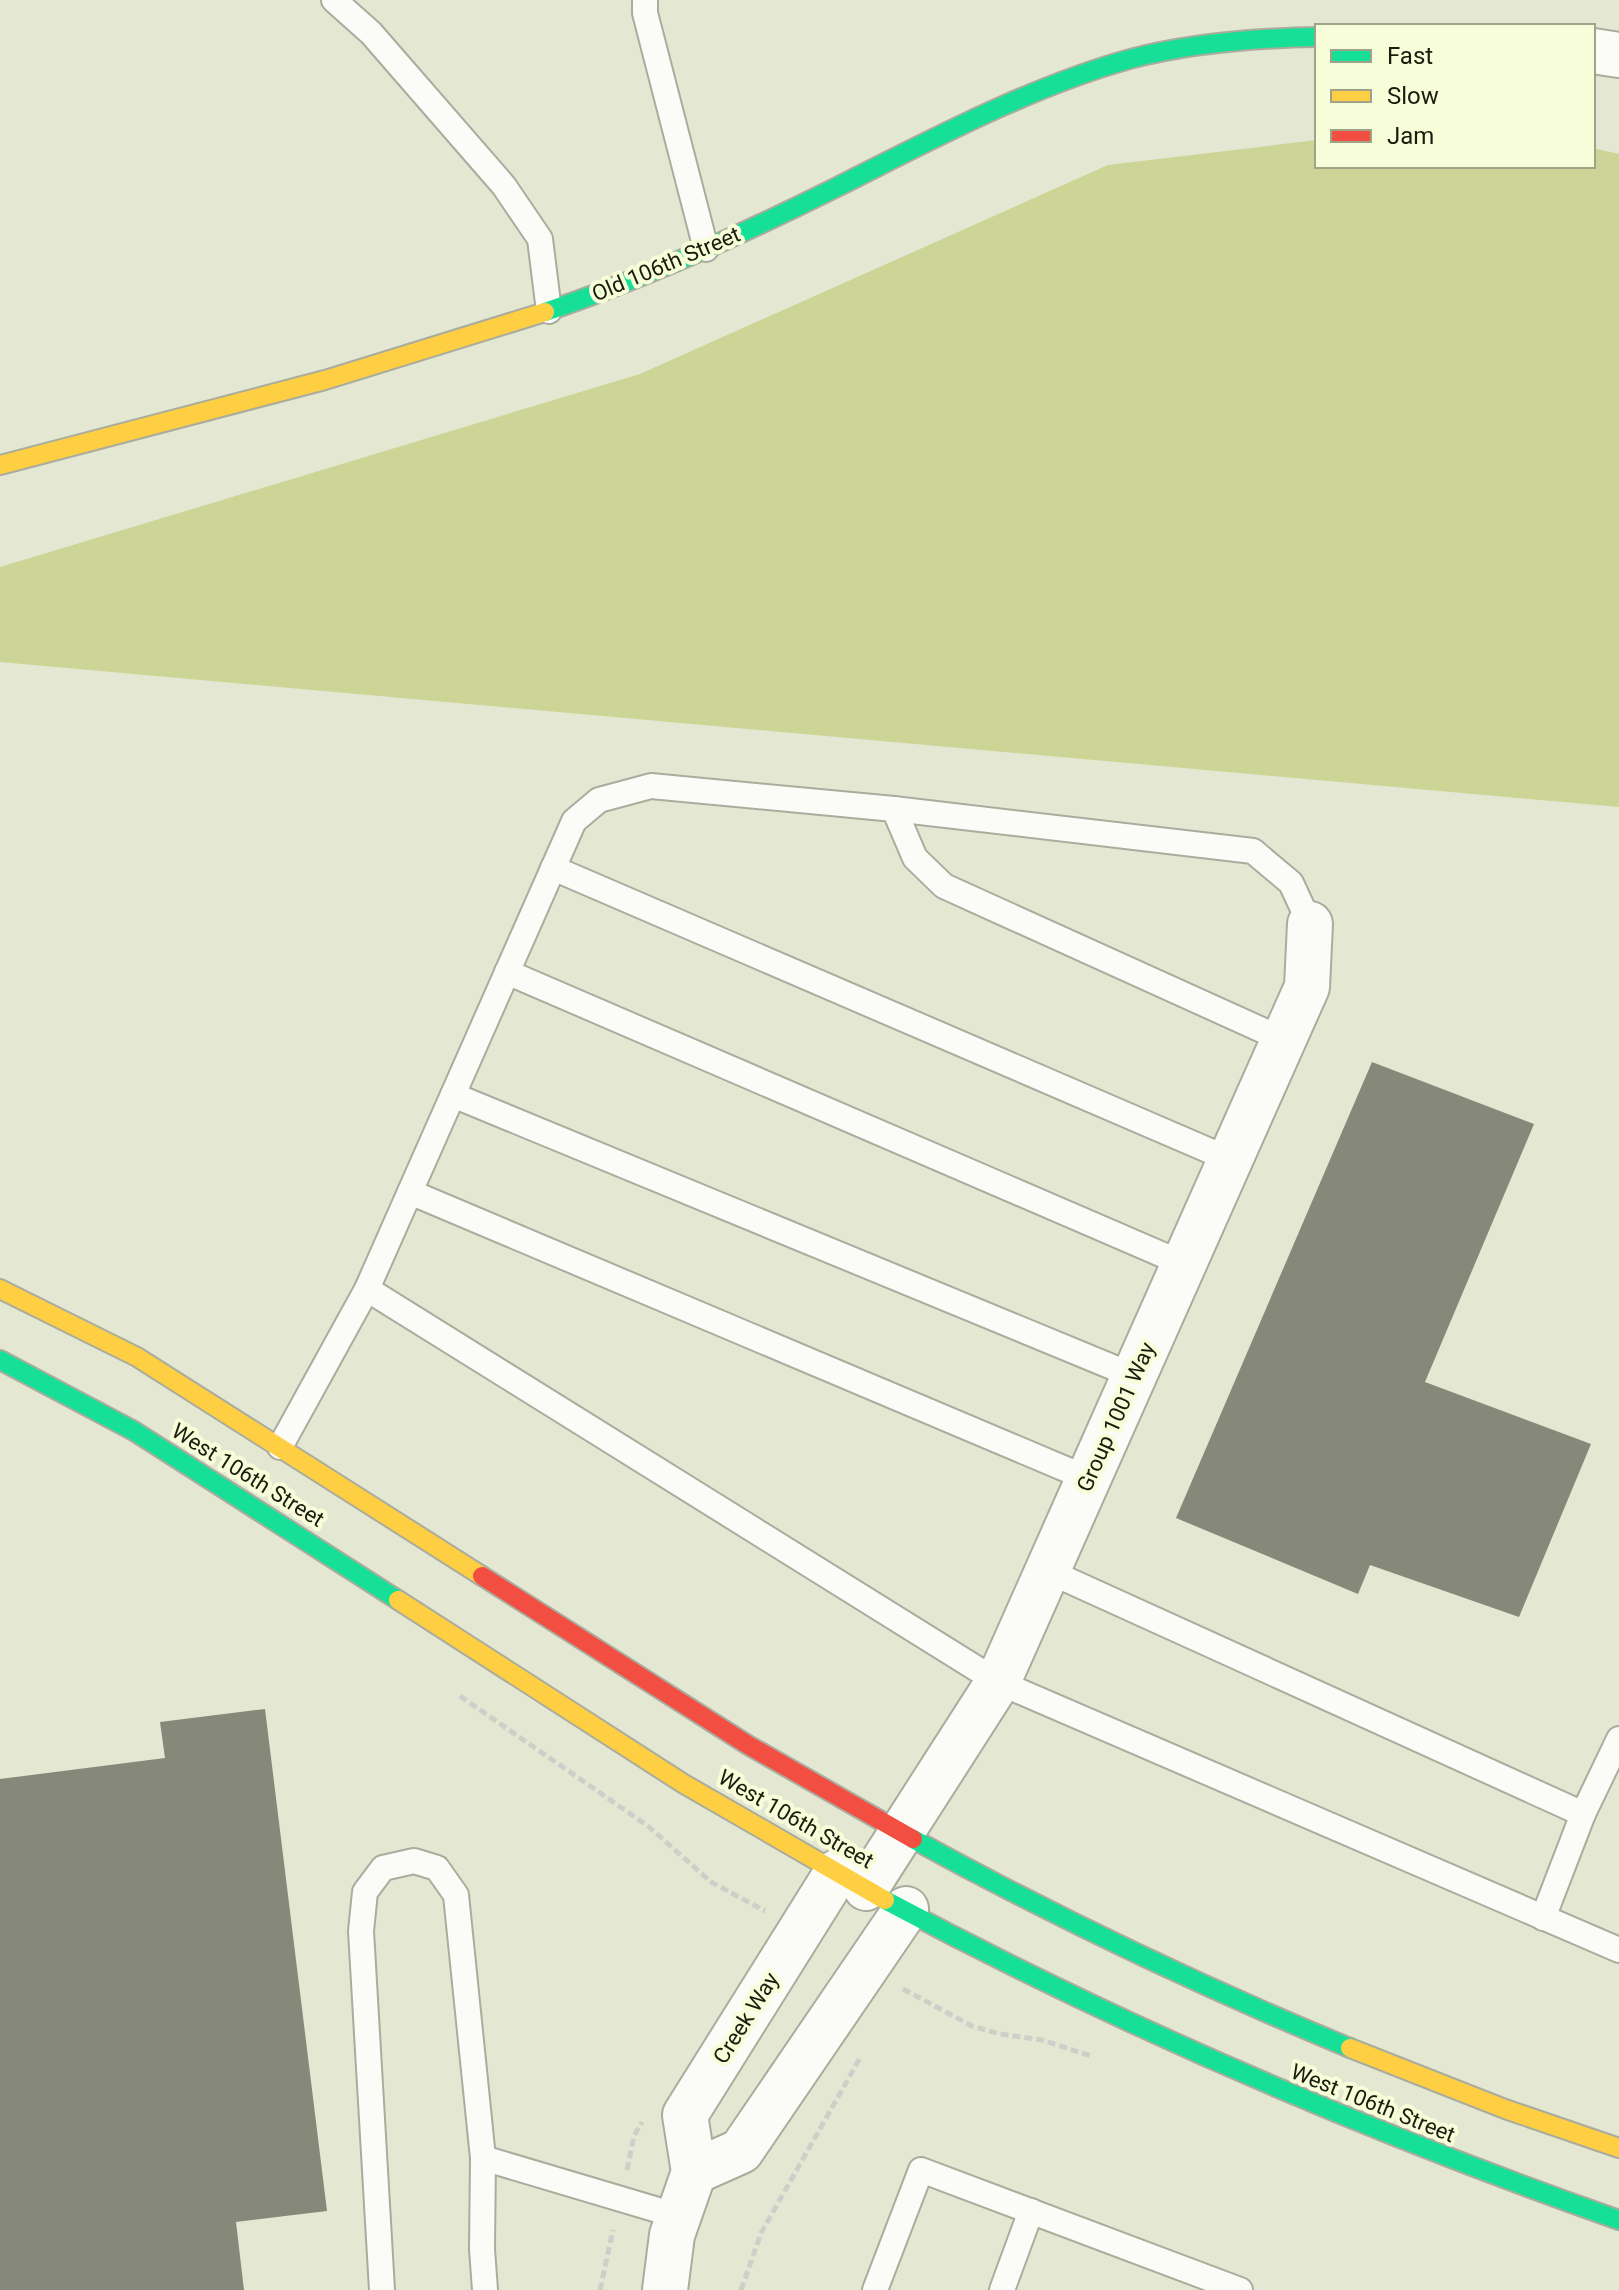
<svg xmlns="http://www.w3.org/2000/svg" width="1619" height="2290" font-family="Roboto,sans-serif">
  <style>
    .forest { fill: #ccd595 }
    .building { fill: #868879 }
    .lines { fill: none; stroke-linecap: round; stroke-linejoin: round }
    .lane-casing { stroke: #aaac9d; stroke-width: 28 }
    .street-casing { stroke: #aaac9d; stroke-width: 48 }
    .fast-casing { stroke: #aaac9d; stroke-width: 22 }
    .slow-casing { stroke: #aaac9d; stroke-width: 22 }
    .jam-casing { stroke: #aaac9d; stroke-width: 22 }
    .path { stroke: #cecfc9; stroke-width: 5; stroke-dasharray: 8 4; stroke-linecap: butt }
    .lane { stroke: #fbfcf8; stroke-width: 24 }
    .street { stroke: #fbfcf8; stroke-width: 44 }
    .fast { stroke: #16e098; stroke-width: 18 }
    .slow { stroke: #ffcf43; stroke-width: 18 }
    .jam { stroke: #f24e42; stroke-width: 18 }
    .labels { text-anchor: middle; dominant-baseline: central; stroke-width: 8; stroke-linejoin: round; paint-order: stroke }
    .street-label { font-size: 22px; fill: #1a1c0e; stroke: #f7fdd8 }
  </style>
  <rect width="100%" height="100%" fill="#e4e8d3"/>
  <!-- forest -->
  <path class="forest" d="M 1317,140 L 1317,166 L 1593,166 L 1593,148 L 1619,154 L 1619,807 L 0,662 L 0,567 L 640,374 L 1108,165 Z"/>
  <!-- building -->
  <g class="building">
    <path d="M 1372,1062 L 1534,1124 L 1425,1382 L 1591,1444 L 1519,1617 L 1370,1565 L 1358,1594 L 1176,1518 Z"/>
    <path d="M 265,1709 L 327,2211 L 236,2222 L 244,2290 L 0,2290 L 0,1779 L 165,1758 L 160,1722 Z"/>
  </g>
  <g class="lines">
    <!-- lane casing -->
    <g class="lane-casing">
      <g id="lane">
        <path d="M 334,0 L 371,33 L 504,186 L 540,239 L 549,311"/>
        <path d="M 645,0 L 645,13 L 706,249"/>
        <path d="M 894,809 L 915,858 L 944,886 L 1284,1040"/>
        <path d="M 553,868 L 1231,1160"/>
        <path d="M 507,972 L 1184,1264"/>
        <path d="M 453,1095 L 1134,1376"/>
        <path d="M 410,1192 L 1089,1479"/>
        <path d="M 367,1289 L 998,1682 L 1619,1950"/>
        <path d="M 280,1447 L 367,1289 L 574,821 L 599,800 L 651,786 L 894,809 L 1253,851 L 1291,883 L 1310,924"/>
        <path d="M 1048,1571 L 1583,1814 L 1619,1739"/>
        <path d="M 1543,1918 L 1583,1814"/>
        <path d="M 483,2158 L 678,2216"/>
        <path d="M 382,2290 L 361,1931 L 365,1892 L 383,1868 L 414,1861 L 437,1868 L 456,1895 L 483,2158 L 482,2249 L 485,2290"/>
        <path d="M 875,2290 L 921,2170 L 1240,2290"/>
        <path d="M 1002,2290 L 1031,2211"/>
      </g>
    </g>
    <!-- street casing -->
    <g class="street-casing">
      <g id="street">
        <path d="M 1593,51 L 1619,55"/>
        <path d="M 866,1888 L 998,1682 L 1307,987 L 1310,924"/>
        <path d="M 694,2172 L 741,2151 L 906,1909"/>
        <path d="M 665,2290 L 672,2235 L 694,2172 L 685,2115 L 837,1872"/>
      </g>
    </g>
    <!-- fast casing -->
    <g class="fast-casing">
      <g id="fast">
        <path d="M 545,312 C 646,278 741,235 835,188 C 929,141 1029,87 1130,59 C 1191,43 1255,38 1317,37"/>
        <path d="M 0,1360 L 134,1431 L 398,1600"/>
        <path d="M 913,1839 C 1055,1917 1200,1986 1350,2048"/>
        <path d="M 885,1900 C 1122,2027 1366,2131 1619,2220"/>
      </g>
    </g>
    <!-- slow casing -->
    <g class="slow-casing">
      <g id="slow">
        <path d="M 0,465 L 325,380 L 545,312"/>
        <path d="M 0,1289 L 137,1357 L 482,1576"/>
        <path d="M 398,1600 L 684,1784 L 885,1900"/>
        <path d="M 1350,2048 L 1505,2109 L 1619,2148"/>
      </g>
    </g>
    <!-- jam casing -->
    <g class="jam-casing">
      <path id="jam" d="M 482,1576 L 748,1745 L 913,1839"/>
    </g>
    <!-- path -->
    <g class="path">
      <path d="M 460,1696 L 648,1826 L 711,1882 L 765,1911"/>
      <path d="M 903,1989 L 972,2026 L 1000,2034 L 1042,2040 L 1091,2056"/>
      <path d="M 627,2170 L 634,2136 L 642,2122"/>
      <path d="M 600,2290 L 613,2230"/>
      <path d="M 741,2290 L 761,2233 L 860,2058"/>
    </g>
    <!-- lane -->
    <use href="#lane" class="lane"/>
    <!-- street -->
    <use href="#street" class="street"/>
    <!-- fast -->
    <use href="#fast" class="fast"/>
    <!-- slow -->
    <use href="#slow" class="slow"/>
    <!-- jam -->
    <use href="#jam" class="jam"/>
  </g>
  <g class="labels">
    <!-- street labels -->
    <g class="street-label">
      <text transform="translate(666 264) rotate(-23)">Old 106th Street</text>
      <text transform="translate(1116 1417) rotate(-66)">Group 1001 Way</text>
      <text transform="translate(248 1475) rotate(32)">West 106th Street</text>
      <text transform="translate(796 1819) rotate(30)">West 106th Street</text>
      <text transform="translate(746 2018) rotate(-58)">Creek Way</text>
      <text transform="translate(1373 2103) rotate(22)">West 106th Street</text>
    </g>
  </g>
  <!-- legend -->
  <rect x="1315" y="24" width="280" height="144" fill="#f7fdd8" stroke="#9fa387" stroke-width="2"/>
  <rect x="1331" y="50" width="40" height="12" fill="#16e098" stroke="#9fa387" stroke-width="2"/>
  <text x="1387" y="64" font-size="24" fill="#1a1c0e">Fast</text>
  <rect x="1331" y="90" width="40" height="12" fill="#ffcf43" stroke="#9fa387" stroke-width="2"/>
  <text x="1387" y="104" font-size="24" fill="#1a1c0e">Slow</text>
  <rect x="1331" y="130" width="40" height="12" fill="#f24e42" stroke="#9fa387" stroke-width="2"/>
  <text x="1387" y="144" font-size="24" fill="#1a1c0e">Jam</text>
</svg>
